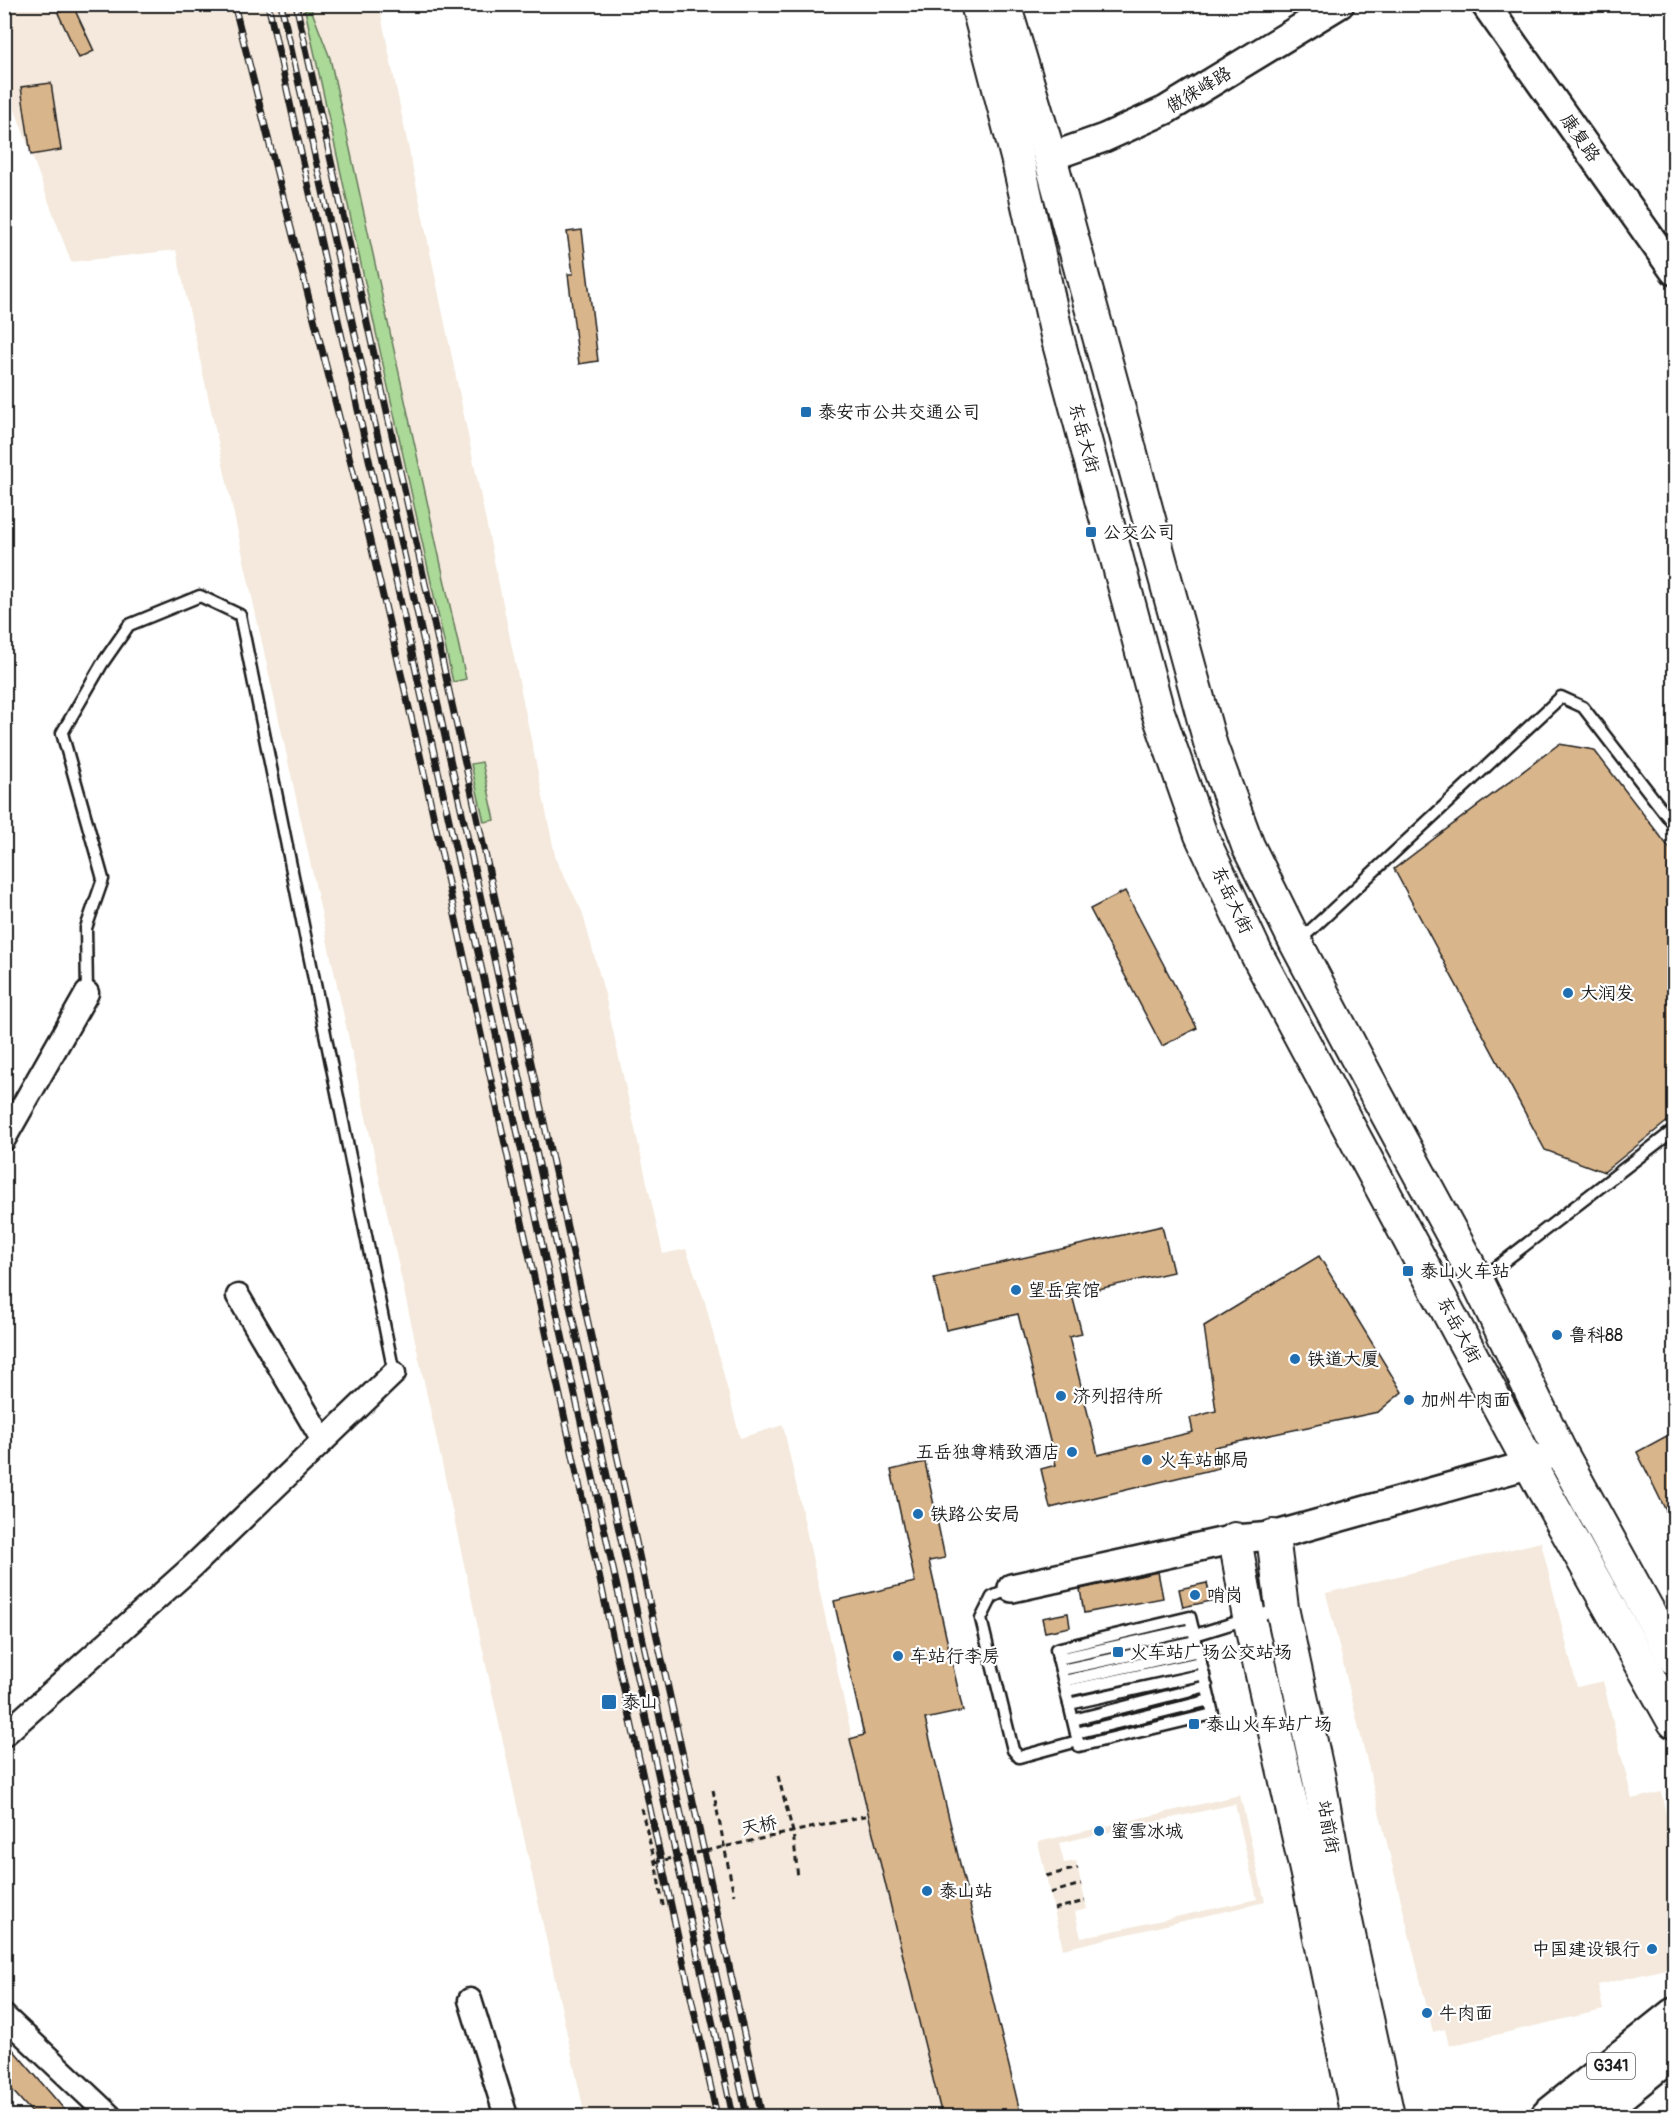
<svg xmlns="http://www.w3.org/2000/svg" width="1679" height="2121" font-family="Pangolin,'LXGW WenKai TC',sans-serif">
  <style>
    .built { fill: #f4e9dc; fill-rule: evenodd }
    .green { fill: #abd998; stroke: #647a5a; stroke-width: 1.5 }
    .building { fill: #d9b58b; stroke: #1c1c1c; stroke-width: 1.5 }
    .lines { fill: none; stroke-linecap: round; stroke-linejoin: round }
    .service-casing { stroke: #1c1c1c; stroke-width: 15 }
    .minor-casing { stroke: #1c1c1c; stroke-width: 27 }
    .tertiary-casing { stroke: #1c1c1c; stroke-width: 32 }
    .secondary-casing { stroke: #1c1c1c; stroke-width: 36 }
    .trunk-casing { stroke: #1c1c1c; stroke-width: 38 }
    .path { stroke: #1c1c1c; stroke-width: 3; stroke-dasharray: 6 4.5; stroke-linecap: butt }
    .service { stroke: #fff; stroke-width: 10 }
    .minor { stroke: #fff; stroke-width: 22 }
    .tertiary { stroke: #fff; stroke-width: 27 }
    .secondary { stroke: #fff; stroke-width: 32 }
    .trunk { stroke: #fff; stroke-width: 33 }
    .rail-casing { stroke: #1c1c1c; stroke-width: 7 }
    .rail { stroke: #fff; stroke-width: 4.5; stroke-dasharray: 14; stroke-linecap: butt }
    .path-bridge { stroke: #1c1c1c; stroke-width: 3; stroke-dasharray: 6 4.5; stroke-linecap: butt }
    .poi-dot { fill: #1f6fb2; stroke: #fff; stroke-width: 2 }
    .labels { text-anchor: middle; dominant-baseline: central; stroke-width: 4.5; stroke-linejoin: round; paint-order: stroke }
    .shield { fill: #fff; stroke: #606060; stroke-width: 1.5 }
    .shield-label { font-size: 16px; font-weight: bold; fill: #1c1c1c }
    .street-label { font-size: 18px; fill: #1c1c1c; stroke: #fff }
    .poi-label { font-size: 18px; fill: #1c1c1c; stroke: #fff; text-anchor: start }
  </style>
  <rect width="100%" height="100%" fill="#fff"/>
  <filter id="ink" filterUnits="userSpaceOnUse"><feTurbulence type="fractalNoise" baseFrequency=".0167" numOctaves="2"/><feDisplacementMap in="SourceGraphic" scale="12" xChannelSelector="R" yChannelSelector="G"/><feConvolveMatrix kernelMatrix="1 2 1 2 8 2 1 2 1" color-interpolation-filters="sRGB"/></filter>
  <g filter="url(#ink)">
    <!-- built -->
    <g class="built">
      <path d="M 4,5 L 379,5 L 556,860 L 582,911 L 605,995 L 663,1254 L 686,1249 L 705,1302 L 740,1438 L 783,1425 L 869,1815 L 942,2116 L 585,2116 L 176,250 L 71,262 L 7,88 Z"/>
      <path d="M 1541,1542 L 1577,1687 L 1603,1681 L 1632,1799 L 1661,1792 L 1674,1849 L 1674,1929 L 1669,1931 L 1674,1954 L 1674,1967 L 1598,1985 L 1603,2010 L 1449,2046 L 1445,2029 L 1433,2032 L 1326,1593 Z"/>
      <path d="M 1240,1795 L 1265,1902 L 1063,1949 L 1038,1842 ZM 1235,1804 L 1257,1899 L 1081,1938 L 1075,1912 L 1087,1909 L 1076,1861 L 1064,1863 L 1059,1843 Z"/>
    </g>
    <!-- green -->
    <g class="green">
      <path d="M 311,9 L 330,58 L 466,679 L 453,682 L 305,10 Z"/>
      <path d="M 482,762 L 495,820 L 484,822 L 471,764 Z"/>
    </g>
    <!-- building -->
    <g class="building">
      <path d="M 73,6 L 94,51 L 79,58 L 58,13 Z"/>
      <path d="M 51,83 L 61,150 L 31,155 L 21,87 Z"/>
      <path d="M 582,230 L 598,361 L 579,364 L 568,274 L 573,274 L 567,232 Z"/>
      <path d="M 1559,744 L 1594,750 L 1674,854 L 1674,1116 L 1604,1172 L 1545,1150 L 1394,869 Z"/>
      <path d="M 1125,891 L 1197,1028 L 1162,1046 L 1090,909 Z"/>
      <path d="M 1162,1226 L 1173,1272 L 1072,1295 L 1082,1334 L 1069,1337 L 1098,1455 L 1193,1432 L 1190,1418 L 1216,1411 L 1204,1326 L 1319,1256 L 1402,1392 L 1378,1412 L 1214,1447 L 1219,1468 L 1050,1508 L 1041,1469 L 1056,1465 L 1018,1314 L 946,1330 L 934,1278 Z"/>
      <path d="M 1674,1432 L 1674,1527 L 1637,1452 Z"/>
      <path d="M 925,1462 L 945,1558 L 929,1561 L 963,1711 L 925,1719 L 1021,2116 L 942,2116 L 850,1739 L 864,1735 L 834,1601 L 915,1582 L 891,1470 Z"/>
      <path d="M 1158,1572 L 1163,1598 L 1084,1613 L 1080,1589 Z"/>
      <path d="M 1207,1583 L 1211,1601 L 1183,1607 L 1179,1589 Z"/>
      <path d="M 1068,1613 L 1070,1627 L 1045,1632 L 1042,1618 Z"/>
      <path d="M 4,2039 L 70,2116 L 35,2116 L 4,2081 Z"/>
    </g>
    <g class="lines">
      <!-- service casing -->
      <g class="service-casing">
        <g id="service">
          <path d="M 1298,942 L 1561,697 L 1583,707 L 1674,825"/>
          <path d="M 87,993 L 86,928 L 103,879 L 62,733 L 102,664 L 129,625 L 200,596 L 240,615 L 394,1373"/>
          <path d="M 1480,1280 L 1674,1130"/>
          <path d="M 1012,1588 L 992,1597 L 981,1619 L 1013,1750 L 1019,1757 L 1078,1741"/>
          <path d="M 1190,1617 L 1213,1714 L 1079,1746 L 1056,1649 Z"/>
          <path d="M 1195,1635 L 1279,1609"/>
          <path d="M 1058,1659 L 1193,1629"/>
          <path d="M 1061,1670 L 1196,1641"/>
          <path d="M 1064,1681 L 1198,1651"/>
          <path d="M 1066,1691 L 1201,1662"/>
          <path d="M 1069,1704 L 1204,1674"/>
          <path d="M 1073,1720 L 1207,1686"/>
          <path d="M 1076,1733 L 1210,1700"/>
        </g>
      </g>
      <!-- minor casing -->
      <g class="minor-casing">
        <g id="minor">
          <path d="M 4,1139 L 87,993"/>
          <path d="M 238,1296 L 323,1441"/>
          <path d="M 4,1735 L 193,1566 L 394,1373"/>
          <path d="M 470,2000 L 506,2116"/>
          <path d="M 4,2016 L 110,2116"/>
        </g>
      </g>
      <!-- tertiary casing -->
      <g class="tertiary-casing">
        <g id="tertiary">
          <path d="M 1485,4 L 1674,271"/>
          <path d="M 1050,157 L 1104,138 L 1166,110 L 1340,4"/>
          <path d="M 1012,1588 L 1235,1539 L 1273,1536 L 1531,1464 L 1548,1455"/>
        </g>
      </g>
      <!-- secondary casing -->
      <g class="secondary-casing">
        <g id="secondary">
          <path d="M 977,4 L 1019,165 L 1058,340 L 1109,529 L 1158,712 L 1201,835 L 1256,953 L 1365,1157 L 1542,1487 L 1674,1722"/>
          <path d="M 1004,4 L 1050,157 L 1211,746 L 1248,846 L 1296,943 L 1368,1079 L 1478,1282 L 1559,1449 L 1674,1658"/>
          <path d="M 1273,1536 L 1282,1608 L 1319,1779 L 1338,1884 L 1388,2116"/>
          <path d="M 1235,1539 L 1249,1617 L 1308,1879 L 1357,2116"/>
        </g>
      </g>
      <!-- trunk casing -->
      <g class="trunk-casing">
        <g id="trunk">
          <path d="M 1548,2116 L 1674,2015"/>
          <path d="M 1593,2116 L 1674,2051"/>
        </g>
      </g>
      <!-- path -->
      <g class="path">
        <path d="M 778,1776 L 793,1832 L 798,1878"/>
        <path d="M 713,1790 L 734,1895"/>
        <path d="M 641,1808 L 655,1862 L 664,1910"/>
        <path d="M 1046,1876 L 1078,1868"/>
        <path d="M 1050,1893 L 1081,1884"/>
        <path d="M 1054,1909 L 1085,1901"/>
      </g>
      <!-- service -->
      <use href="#service" class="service"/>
      <!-- minor -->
      <use href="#minor" class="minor"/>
      <!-- tertiary -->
      <use href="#tertiary" class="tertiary"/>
      <!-- secondary -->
      <use href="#secondary" class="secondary"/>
      <!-- trunk -->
      <use href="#trunk" class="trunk"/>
      <!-- rail casing -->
      <g class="rail-casing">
        <g id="rail">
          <path d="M 234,4 L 363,511 L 421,759 L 717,2116"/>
          <path d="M 268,4 L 451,829 L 733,2116"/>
          <path d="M 281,4 L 465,826 L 747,2116"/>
          <path d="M 296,4 L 478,821 L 762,2116"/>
        </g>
      </g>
      <!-- rail -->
      <use href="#rail" class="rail"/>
      <!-- path-bridge -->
      <path class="path-bridge" d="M 655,1862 L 869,1815"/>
    </g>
  </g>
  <!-- markers -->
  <g class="poi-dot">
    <rect x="800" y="406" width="12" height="12" rx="3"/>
    <rect x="1085" y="526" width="12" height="12" rx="3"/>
    <circle cx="1568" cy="993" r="6"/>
    <rect x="1402" y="1265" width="12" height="12" rx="3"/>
    <circle cx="1016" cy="1290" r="6"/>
    <circle cx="1557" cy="1335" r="6"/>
    <circle cx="1295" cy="1359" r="6"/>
    <circle cx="1061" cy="1396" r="6"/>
    <circle cx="1409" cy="1400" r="6"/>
    <circle cx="1072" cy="1452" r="6"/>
    <circle cx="1147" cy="1460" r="6"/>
    <circle cx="918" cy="1514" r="6"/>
    <circle cx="1195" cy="1595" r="6"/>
    <rect x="1112" y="1646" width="12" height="12" rx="3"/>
    <circle cx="898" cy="1656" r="6"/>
    <rect x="601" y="1694" width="16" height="16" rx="3"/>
    <rect x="1188" y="1718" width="12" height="12" rx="3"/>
    <circle cx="1099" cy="1831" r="6"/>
    <circle cx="927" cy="1891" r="6"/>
    <circle cx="1652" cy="1949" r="6"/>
    <circle cx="1427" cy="2013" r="6"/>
  </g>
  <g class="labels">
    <!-- shield labels -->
    <rect class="shield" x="1587" y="2053" width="48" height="26" rx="4.5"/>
    <g class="shield-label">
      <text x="1611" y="2066">G341</text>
    </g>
    <!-- street labels -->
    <g class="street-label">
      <text transform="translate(1199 90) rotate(-31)">傲徕峰路</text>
      <text transform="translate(1580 138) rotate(55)">康复路</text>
      <text transform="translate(1084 438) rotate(75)">东岳大街</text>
      <text transform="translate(1232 900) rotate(65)">东岳大街</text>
      <text transform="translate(1459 1330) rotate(62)">东岳大街</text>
      <text transform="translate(759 1826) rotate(-12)">天桥</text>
      <text transform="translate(1328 1827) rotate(80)">站前街</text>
    </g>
    <!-- poi labels -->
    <g class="poi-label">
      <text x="818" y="412">泰安市公共交通公司</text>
      <text x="1103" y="532">公交公司</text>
      <text x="1580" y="993">大润发</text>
      <text x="1420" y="1271">泰山火车站</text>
      <text x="1028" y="1290">望岳宾馆</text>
      <text x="1569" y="1335">鲁科88</text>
      <text x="1307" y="1359">铁道大厦</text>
      <text x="1073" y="1396">济列招待所</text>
      <text x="1421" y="1400">加州牛肉面</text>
      <text x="1060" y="1452" text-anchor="end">五岳独尊精致酒店</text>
      <text x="1159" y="1460">火车站邮局</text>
      <text x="930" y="1514">铁路公安局</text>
      <text x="1207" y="1595">哨岗</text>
      <text x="1130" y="1652">火车站广场公交站场</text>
      <text x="910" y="1656">车站行李房</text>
      <text x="622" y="1702">泰山</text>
      <text x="1206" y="1724">泰山火车站广场</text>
      <text x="1111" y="1831">蜜雪冰城</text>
      <text x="939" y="1891">泰山站</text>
      <text x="1640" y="1949" text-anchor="end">中国建设银行</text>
      <text x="1439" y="2013">牛肉面</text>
    </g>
  </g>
  <!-- margin -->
  <rect width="1679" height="2121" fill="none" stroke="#fff" stroke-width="24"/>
  <rect x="12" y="12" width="1655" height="2097" fill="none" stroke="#1c1c1c" stroke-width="2" filter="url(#ink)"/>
</svg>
